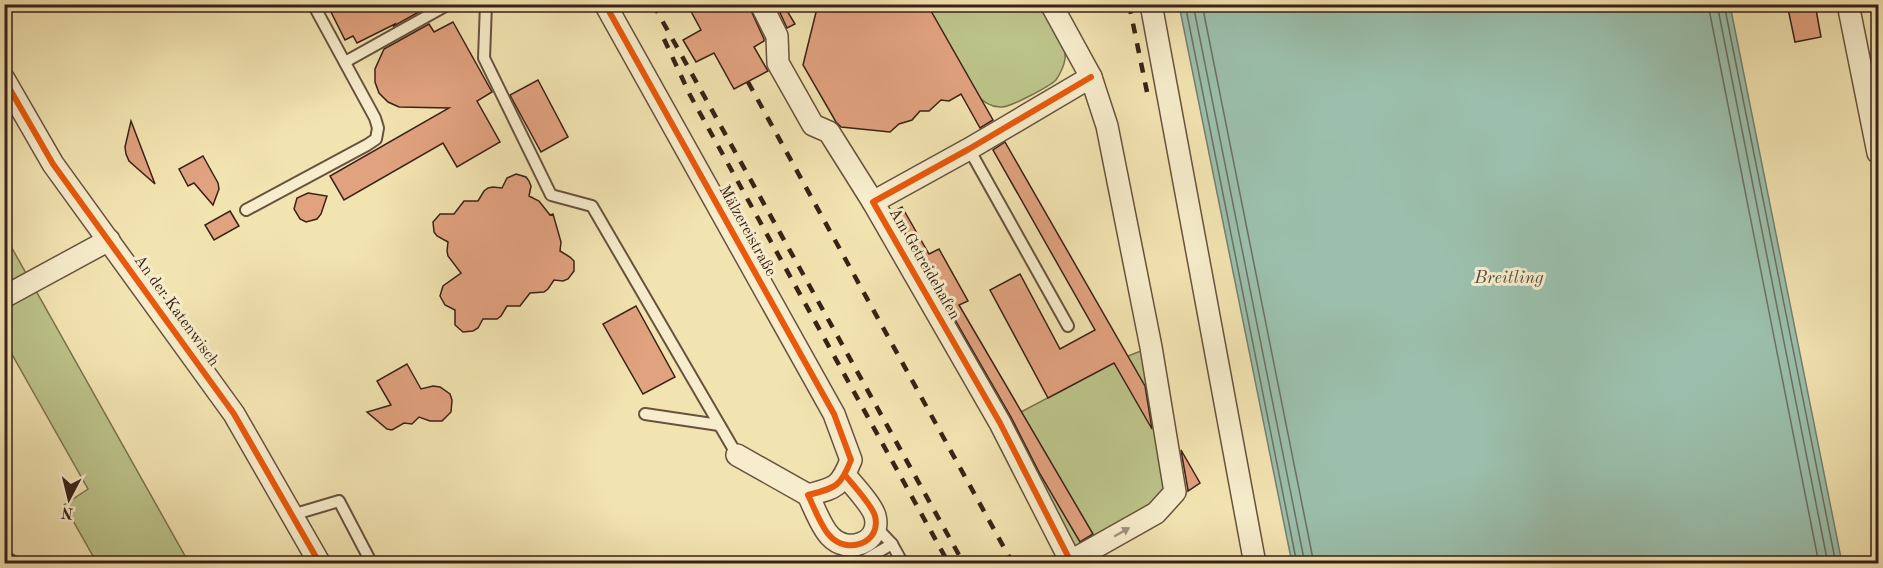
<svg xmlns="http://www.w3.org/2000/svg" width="1883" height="568" font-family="'Old Standard TT',serif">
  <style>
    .green { fill: #bcc48a; stroke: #7b7250; stroke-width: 1.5 }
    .water { fill: #9bbfac; stroke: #748070; stroke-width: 1.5 }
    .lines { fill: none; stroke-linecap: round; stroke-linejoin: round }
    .shore { stroke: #6a7062; stroke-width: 1.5 }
    .building { fill: #e1a27f; stroke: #3a2117; stroke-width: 1.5 }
    .service-casing { stroke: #68523e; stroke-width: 14 }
    .minor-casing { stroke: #68523e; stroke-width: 24 }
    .service { stroke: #f7edcc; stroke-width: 10 }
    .minor { stroke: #f7edcc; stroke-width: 21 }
    .rail { stroke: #3a2117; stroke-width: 4.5; stroke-dasharray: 10 10; stroke-linecap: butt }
    .cycleway-casing { stroke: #f7edcc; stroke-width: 10 }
    .cycleway { stroke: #e8590c; stroke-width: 6 }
    .oneway { fill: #a2917b }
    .labels { text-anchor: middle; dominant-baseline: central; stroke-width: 6; stroke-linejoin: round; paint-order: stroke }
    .street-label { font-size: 16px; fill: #3a2117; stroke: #f7edcc }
    .water-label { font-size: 18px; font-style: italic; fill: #575044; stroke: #f7edcc }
  </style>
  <rect width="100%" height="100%" fill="#f2e4b1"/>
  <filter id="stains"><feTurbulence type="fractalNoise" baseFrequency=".00333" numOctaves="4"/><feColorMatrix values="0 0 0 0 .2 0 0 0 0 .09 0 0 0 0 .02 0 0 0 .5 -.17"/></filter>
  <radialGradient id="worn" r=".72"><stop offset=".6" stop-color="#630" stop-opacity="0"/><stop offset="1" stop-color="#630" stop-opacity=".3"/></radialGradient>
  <!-- green -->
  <g class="green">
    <path d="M 926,5 L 1042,5 C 1049,18 1067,43 1065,59 C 1064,66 1060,74 1056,80 C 1050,86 1011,107 1002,107 C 991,108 982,101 975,93 Z"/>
    <path d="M 4,234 L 189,563 L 97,563 L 64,505 L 88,489 L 5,342 Z"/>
    <path d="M 1151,347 L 1175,492 L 1071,561 L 1000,423 L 1123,358 Z"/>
  </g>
  <!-- water -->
  <path class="water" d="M 1179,5 L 1730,5 L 1842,563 L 1292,563 Z"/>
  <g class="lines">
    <!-- shore -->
    <g class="shore">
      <path d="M 1185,4 L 1297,564"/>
      <path d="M 1193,4 L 1305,564"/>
      <path d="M 1202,4 L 1314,564"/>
      <path d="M 1708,4 L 1819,564"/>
      <path d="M 1717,4 L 1828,564"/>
      <path d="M 1724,4 L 1836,564"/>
    </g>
  </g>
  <!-- building -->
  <g class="building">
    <path d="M 327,4 L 433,4 L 394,26 L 395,24 L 357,43 L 353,36 L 345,40 Z"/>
    <path d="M 687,4 L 748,4 L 764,39 L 764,41 L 754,47 L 768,71 L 734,89 L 714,53 L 696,62 L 683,40 L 701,30 Z"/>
    <path d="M 776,4 L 783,4 L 795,24 L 787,28 Z"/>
    <path d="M 818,4 L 927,4 L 993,120 L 980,128 L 961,94 L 949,101 L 941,100 L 929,111 L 920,111 L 912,120 L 899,124 L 890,132 L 841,127 L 836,122 L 803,65 Z"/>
    <path d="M 1787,4 L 1815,4 L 1821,37 L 1795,42 Z"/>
    <path d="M 453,22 L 492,92 L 477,101 L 500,142 L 457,167 L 443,143 L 344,200 L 330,176 L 449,108 L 399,107 L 388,102 L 379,93 L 375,82 L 375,69 L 384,49 L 429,24 L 434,32 Z"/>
    <path d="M 538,80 L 568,137 L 541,152 L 510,95 Z"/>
    <path d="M 131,121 L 155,184 L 129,161 L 126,154 L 125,147 Z"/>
    <path d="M 1005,142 L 1145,386 L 1152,429 L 1114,363 L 1048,398 L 990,290 L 1020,274 L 1060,349 L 1095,330 L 993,150 Z"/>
    <path d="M 203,156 L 218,183 L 219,189 L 213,205 L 194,183 L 188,186 L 179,169 Z"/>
    <path d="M 516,174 L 526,177 L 529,181 L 531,186 L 529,196 L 539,201 L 550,215 L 553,214 L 561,242 L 560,251 L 570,257 L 574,261 L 574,271 L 568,279 L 563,281 L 554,280 L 548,289 L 544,292 L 530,293 L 520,306 L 507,306 L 501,316 L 497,319 L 483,319 L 478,328 L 473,331 L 463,332 L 455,325 L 455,310 L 445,305 L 440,296 L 443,286 L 461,273 L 448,256 L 447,251 L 448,242 L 437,236 L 434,232 L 433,222 L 440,214 L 454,214 L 464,201 L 478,201 L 484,191 L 488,188 L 493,187 L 502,188 L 507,178 Z"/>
    <path d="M 308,193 L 327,196 L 321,214 L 317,219 L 306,222 L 300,219 L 294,209 L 297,198 Z"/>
    <path d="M 902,207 L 929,254 L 939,249 L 968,301 L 959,305 L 1093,534 L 1080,542 L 1040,474 L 1011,417 L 893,212 Z"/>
    <path d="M 230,211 L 239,226 L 214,240 L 205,225 Z"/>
    <path d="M 636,306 L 675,377 L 643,394 L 603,324 Z"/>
    <path d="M 407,364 L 421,389 L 433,386 L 440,387 L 450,394 L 452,400 L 451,412 L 442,421 L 430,421 L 419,417 L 412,424 L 404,423 L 392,430 L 387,429 L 367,412 L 391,405 L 377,381 Z"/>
    <path d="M 1181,450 L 1200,483 L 1188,491 L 1188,490 Z"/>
  </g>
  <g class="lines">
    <!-- service casing -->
    <g class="service-casing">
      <g id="service">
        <path d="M 486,4 L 484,58 L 551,195 L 592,206 L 737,455"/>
        <path d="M 345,62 L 449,4"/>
        <path d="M 969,149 L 1068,326"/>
        <path d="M 246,210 L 367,145 L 376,139 L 378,128 L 375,118 L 313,4"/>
        <path d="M 645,414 L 719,425"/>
        <path d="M 292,515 L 339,501 L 372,564"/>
        <path d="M 876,527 L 892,544 L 903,564"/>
        <path d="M 4,556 L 17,564"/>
        <path d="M 858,564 L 892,544"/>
      </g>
    </g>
    <!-- minor casing -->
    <g class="minor-casing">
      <g id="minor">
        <path d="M 605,4 L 834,414 L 851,460 C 840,488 835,488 808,495 C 814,507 821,527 830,536 C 847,555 882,543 875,516 C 872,505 853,485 845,475"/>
        <path d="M 761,4 L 777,36 L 778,63 L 813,125 L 829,132 L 873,202"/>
        <path d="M 1051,4 L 1091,77 L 1107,126 L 1151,347 L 1175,492 L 1156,513 L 1071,561"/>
        <path d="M 1151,4 L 1255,564"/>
        <path d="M 1848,4 L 1878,153"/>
        <path d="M 4,79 L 53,164 L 234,414 L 320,564"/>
        <path d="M 4,297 L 109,240"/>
        <path d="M 737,455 L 808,495"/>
        <path d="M 1072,564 L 1000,423 L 873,202 L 969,149 L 1091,77"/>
      </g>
    </g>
    <!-- service -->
    <use href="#service" class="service"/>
    <!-- minor -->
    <use href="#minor" class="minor"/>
    <!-- rail -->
    <g class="rail">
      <path d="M 653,4 L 964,564"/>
      <path d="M 1129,4 L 1147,92"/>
      <path d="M 664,39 L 690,95 L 949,564"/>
      <path d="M 748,82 L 1013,564"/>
    </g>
    <!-- cycleway casing -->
    <g class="cycleway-casing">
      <g id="cycleway">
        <path d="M 605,4 L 834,414 L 851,460 C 840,488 835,488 808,495 C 814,507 821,527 830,536 C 847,555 882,543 875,516 C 872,505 853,485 845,475"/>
        <path d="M 4,79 L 53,164 L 234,414 L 320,564"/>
        <path d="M 1072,564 L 1000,423 L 873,202 L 969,149 L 1091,77"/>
      </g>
    </g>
    <!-- cycleway -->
    <use href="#cycleway" class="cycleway"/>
  </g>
  <!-- one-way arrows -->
  <defs><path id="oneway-solid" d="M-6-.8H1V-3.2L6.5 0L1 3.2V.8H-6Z" transform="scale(1.5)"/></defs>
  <use class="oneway" href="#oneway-solid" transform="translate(1122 532) rotate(-30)"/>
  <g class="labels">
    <!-- street labels -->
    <g class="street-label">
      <text transform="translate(747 231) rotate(61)">Mälzereistraße</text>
      <text transform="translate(924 264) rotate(60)">Am Getreidehafen</text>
      <text transform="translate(176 311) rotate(54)">An der Katenwisch</text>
    </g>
    <!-- water labels -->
    <g class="water-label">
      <text x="1509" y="278">Breitling</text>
    </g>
  </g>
  <!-- margin -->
  <rect width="1883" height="568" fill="none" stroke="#f2e4b1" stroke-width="24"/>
  <rect x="6" y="6" width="1871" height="556" fill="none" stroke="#3a2117" stroke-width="3"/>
  <rect x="12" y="12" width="1859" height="544" fill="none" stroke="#3a2117" stroke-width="1.5"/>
  <!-- north arrow -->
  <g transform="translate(69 499) rotate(187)" stroke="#f7edcc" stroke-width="4.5" paint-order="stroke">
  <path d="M0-4.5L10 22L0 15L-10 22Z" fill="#3a2117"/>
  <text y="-9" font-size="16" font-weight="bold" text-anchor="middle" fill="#3a2117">N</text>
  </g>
  <rect width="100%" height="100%" filter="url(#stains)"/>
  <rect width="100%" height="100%" fill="url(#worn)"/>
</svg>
